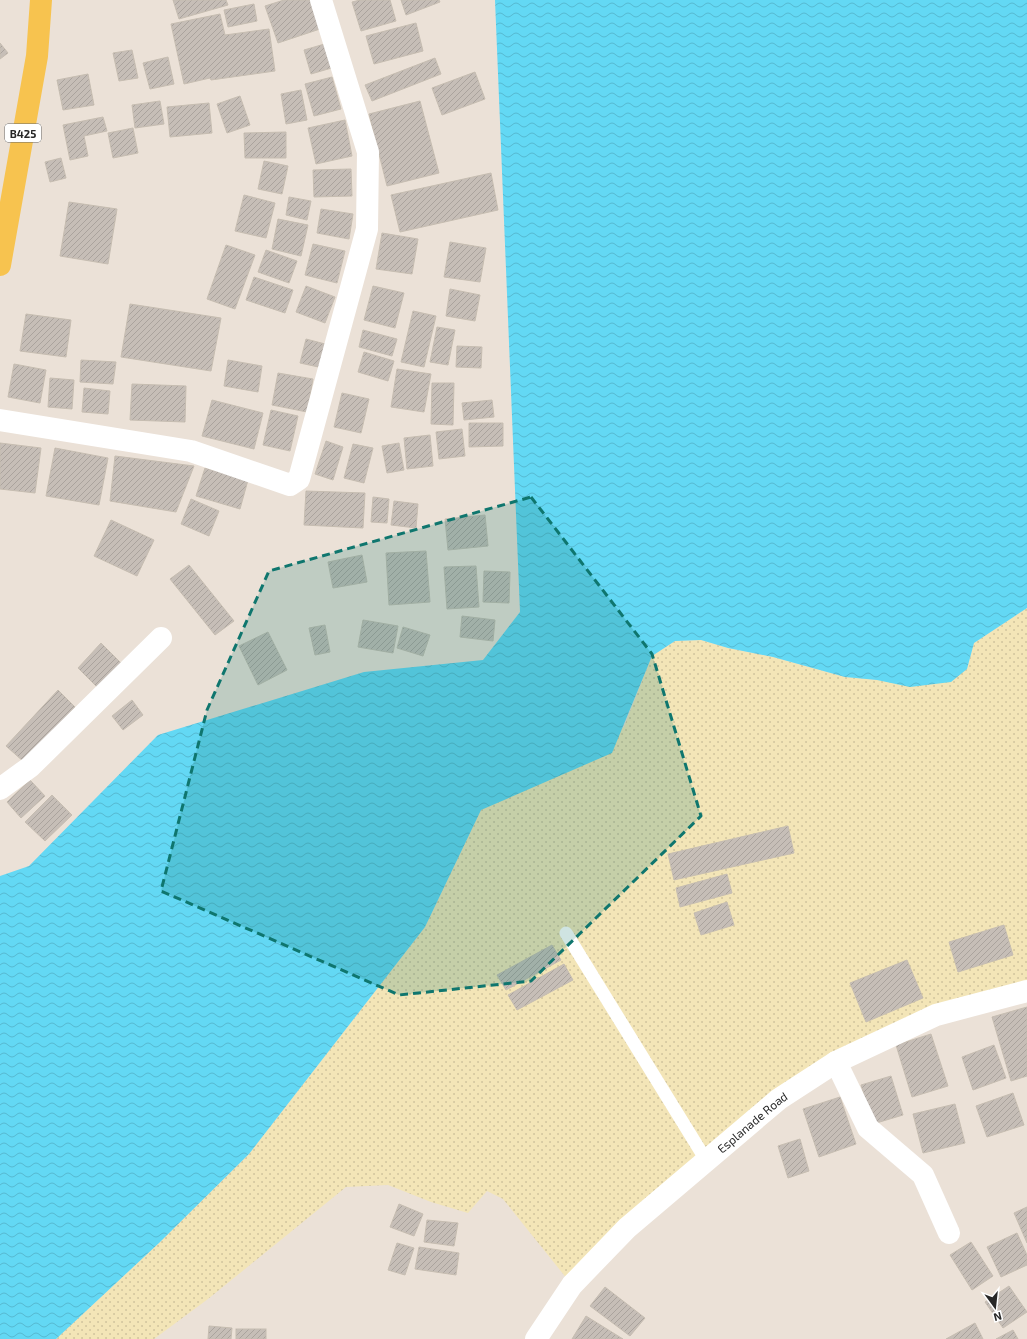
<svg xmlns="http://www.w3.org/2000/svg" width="1027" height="1339" font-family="'Exo 2',sans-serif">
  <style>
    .sand { fill: url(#sand-dots) }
    .water { fill: url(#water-waves) }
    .building { fill: url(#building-hatch); stroke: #c6bdb1 }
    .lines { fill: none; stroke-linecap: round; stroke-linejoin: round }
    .service { stroke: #fff; stroke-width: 13 }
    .minor { stroke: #fff; stroke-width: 22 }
    .tertiary { stroke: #fff; stroke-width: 22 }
    .primary { stroke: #f7c34f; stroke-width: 22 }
    .marked { fill: #0f766e; fill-opacity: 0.2; stroke: #0f766e; stroke-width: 3; stroke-dasharray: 8 5; stroke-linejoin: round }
    .labels { text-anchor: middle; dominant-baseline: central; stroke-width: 3; stroke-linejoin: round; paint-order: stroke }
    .shield { fill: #fff; stroke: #686868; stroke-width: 1 }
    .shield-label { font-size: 11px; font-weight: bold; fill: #272727 }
    .street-label { font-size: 12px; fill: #272727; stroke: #fff }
  </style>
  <defs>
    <pattern id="sand-dots" width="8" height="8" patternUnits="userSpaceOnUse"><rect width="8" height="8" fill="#f3e5b7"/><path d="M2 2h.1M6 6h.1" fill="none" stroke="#d0c49d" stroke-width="1.8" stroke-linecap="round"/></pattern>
    <pattern id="water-waves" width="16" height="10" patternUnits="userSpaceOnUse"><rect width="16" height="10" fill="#63d8f4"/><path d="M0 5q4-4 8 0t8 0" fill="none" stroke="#56b9d1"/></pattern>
    <pattern id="building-hatch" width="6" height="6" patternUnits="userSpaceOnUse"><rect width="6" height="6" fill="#c6beb7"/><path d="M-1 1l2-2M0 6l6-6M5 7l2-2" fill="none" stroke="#aaa39d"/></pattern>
  </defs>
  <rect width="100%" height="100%" fill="#ebe1d7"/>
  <!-- sand -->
  <path class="sand" d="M 1027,608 L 1027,991 L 836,1062 L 572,1285 L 503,1199 L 487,1191 L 468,1213 L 431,1202 L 388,1185 L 346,1187 L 208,1299 L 154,1339 L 56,1339 L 159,1243 L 249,1154 L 425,927 L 481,810 L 624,727 L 652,656 L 675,641 L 701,640 L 728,648 L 773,657 L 845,677 L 877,680 L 967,669 L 974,643 Z"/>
  <!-- water -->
  <path class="water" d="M 495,0 L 1027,0 L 1027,608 L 974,643 L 967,669 L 951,682 L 910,687 L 877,680 L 845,677 L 773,657 L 728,648 L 701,640 L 675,641 L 652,656 L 612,753 L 481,810 L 425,927 L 249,1154 L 159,1243 L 56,1339 L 0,1339 L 0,876 L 29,866 L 158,735 L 364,672 L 483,660 L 520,612 Z"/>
  <!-- building -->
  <g class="building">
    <path d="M 173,0 L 226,0 L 228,5 L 179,19 Z"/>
    <path d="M 284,0 L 311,0 L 320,29 L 278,43 L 265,6 Z"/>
    <path d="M 360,0 L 390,0 L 396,21 L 361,31 L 352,2 Z"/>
    <path d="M 401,0 L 439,0 L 440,2 L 406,15 Z"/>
    <path d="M 254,4 L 257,21 L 228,27 L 224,10 Z"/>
    <path d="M 220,14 L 225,35 L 269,29 L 275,71 L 211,80 L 210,78 L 184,84 L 171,24 Z"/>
    <path d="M 416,23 L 423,51 L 374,64 L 366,36 Z"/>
    <path d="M 0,43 L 8,53 L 0,59 Z"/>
    <path d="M 328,43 L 335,67 L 311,74 L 304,50 Z"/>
    <path d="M 132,50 L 138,78 L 119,81 L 113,53 Z"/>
    <path d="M 168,57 L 174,84 L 150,89 L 143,63 Z"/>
    <path d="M 435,58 L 441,74 L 372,101 L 365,85 Z"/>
    <path d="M 475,72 L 485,99 L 442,115 L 432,88 Z"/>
    <path d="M 88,74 L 94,105 L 63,110 L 57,80 Z"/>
    <path d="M 332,77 L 341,109 L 314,116 L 305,84 Z"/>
    <path d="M 301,90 L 307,120 L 286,124 L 281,94 Z"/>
    <path d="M 240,96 L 250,125 L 227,133 L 217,104 Z"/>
    <path d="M 160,101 L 164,124 L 135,128 L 132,105 Z"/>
    <path d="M 420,101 L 439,173 L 387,186 L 369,114 Z"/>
    <path d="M 209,103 L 212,133 L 170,137 L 167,107 Z"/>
    <path d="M 103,117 L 107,131 L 84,136 L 88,156 L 70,160 L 63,125 Z"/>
    <path d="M 345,120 L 352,156 L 316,164 L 308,128 Z"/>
    <path d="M 133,128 L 138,153 L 113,158 L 108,133 Z"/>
    <path d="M 286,132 L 286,158 L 245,158 L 244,133 Z"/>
    <path d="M 61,158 L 66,178 L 50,182 L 45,162 Z"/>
    <path d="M 264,161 L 288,166 L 282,194 L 258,189 Z"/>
    <path d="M 351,169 L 352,196 L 314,197 L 313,170 Z"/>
    <path d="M 491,173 L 498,210 L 400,232 L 391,195 Z"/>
    <path d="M 244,195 L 275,203 L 266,238 L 235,231 Z"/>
    <path d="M 289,197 L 311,201 L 307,220 L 286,215 Z"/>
    <path d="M 69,202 L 117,209 L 108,264 L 60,256 Z"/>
    <path d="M 321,209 L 353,214 L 349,239 L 317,233 Z"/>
    <path d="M 278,219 L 308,225 L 301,256 L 272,249 Z"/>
    <path d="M 382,233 L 418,239 L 412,274 L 376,269 Z"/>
    <path d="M 450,242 L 486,248 L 480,282 L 444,277 Z"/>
    <path d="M 313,244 L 345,251 L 337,283 L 305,275 Z"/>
    <path d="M 226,245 L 255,255 L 235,309 L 207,299 Z"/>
    <path d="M 266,250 L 297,261 L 289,283 L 258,272 Z"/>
    <path d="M 254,277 L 293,290 L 285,313 L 246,300 Z"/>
    <path d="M 306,286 L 335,297 L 325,323 L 296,312 Z"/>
    <path d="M 373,286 L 404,293 L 395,328 L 364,320 Z"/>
    <path d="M 450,289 L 480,295 L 475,321 L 446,316 Z"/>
    <path d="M 130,304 L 221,318 L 211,371 L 121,357 Z"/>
    <path d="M 413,311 L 436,316 L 424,367 L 401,362 Z"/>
    <path d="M 26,314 L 71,320 L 66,357 L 20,351 Z"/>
    <path d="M 437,327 L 455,330 L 448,365 L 430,362 Z"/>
    <path d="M 363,330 L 397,339 L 392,356 L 359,347 Z"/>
    <path d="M 306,339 L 329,345 L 323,368 L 300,363 Z"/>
    <path d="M 457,346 L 482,347 L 481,368 L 456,367 Z"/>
    <path d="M 364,352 L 394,361 L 388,381 L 358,372 Z"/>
    <path d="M 81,360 L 116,362 L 113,384 L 80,382 Z"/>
    <path d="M 228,360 L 262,366 L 258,392 L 224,386 Z"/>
    <path d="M 14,364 L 46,370 L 40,403 L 8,397 Z"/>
    <path d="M 397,369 L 431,374 L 424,412 L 391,407 Z"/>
    <path d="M 278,373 L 313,379 L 307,412 L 272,405 Z"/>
    <path d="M 50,378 L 74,380 L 72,409 L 48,407 Z"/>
    <path d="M 432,383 L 454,383 L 453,425 L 431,424 Z"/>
    <path d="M 132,384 L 186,386 L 185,422 L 130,420 Z"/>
    <path d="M 84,388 L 110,391 L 108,414 L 82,412 Z"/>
    <path d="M 342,393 L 369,399 L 361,433 L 334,427 Z"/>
    <path d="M 212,400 L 263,413 L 254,449 L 202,436 Z"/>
    <path d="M 492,400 L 494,417 L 464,420 L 462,403 Z"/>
    <path d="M 271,410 L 298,416 L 290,451 L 263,445 Z"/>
    <path d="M 469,423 L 503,423 L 503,446 L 469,447 Z"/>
    <path d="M 462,429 L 465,456 L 439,459 L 436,432 Z"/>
    <path d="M 430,435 L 433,466 L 407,469 L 404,438 Z"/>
    <path d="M 326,441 L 343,447 L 333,480 L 315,474 Z"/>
    <path d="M 0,443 L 41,448 L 35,493 L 0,489 Z"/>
    <path d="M 399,443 L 404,470 L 387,473 L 382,446 Z"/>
    <path d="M 353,444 L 373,448 L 364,483 L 344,478 Z"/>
    <path d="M 55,448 L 108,458 L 99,505 L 46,496 Z"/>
    <path d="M 115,456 L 194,466 L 176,512 L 110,501 Z"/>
    <path d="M 205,468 L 248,480 L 240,509 L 196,496 Z"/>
    <path d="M 306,491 L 365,493 L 363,528 L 304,525 Z"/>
    <path d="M 373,497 L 389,499 L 387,523 L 371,522 Z"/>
    <path d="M 191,499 L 219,511 L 209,536 L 181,524 Z"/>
    <path d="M 394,501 L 418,504 L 416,528 L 391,525 Z"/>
    <path d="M 485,515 L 488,546 L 448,550 L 445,519 Z"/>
    <path d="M 111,520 L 154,540 L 137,576 L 94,556 Z"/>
    <path d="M 426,551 L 430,602 L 389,605 L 386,553 Z"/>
    <path d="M 362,555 L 367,582 L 333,588 L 328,562 Z"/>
    <path d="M 189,565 L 234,621 L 215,635 L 170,579 Z"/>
    <path d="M 476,566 L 479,607 L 447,609 L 444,567 Z"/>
    <path d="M 484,571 L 510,572 L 509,603 L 483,602 Z"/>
    <path d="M 462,616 L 495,620 L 493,641 L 460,637 Z"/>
    <path d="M 363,620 L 398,626 L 393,653 L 358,647 Z"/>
    <path d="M 325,625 L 330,652 L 315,655 L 309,628 Z"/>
    <path d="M 403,627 L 430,635 L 423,656 L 397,648 Z"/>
    <path d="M 268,632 L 287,670 L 258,685 L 239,646 Z"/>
    <path d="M 101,643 L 122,664 L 98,688 L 78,668 Z"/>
    <path d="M 58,690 L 75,707 L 24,762 L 6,746 Z"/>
    <path d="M 132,700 L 143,715 L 123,730 L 112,716 Z"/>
    <path d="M 30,780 L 45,796 L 21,818 L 7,802 Z"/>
    <path d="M 52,795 L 72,815 L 45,841 L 25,822 Z"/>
    <path d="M 788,826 L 794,853 L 674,880 L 668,854 Z"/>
    <path d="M 727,874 L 732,893 L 680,907 L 676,888 Z"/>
    <path d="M 727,902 L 734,925 L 701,935 L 694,913 Z"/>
    <path d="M 1004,925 L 1013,955 L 958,972 L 949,942 Z"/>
    <path d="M 552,945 L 561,960 L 506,990 L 497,975 Z"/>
    <path d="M 907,960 L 923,998 L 866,1022 L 850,983 Z"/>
    <path d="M 564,964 L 573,980 L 517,1010 L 508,995 Z"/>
    <path d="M 1027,1007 L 1027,1076 L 1011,1081 L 992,1017 Z"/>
    <path d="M 931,1034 L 948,1086 L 912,1097 L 896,1045 Z"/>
    <path d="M 994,1045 L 1006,1078 L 973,1090 L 962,1057 Z"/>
    <path d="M 891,1076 L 903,1115 L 873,1124 L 861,1085 Z"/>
    <path d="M 1013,1093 L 1024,1125 L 987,1137 L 976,1106 Z"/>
    <path d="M 840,1097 L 856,1144 L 819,1157 L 803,1109 Z"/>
    <path d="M 955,1104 L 965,1143 L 923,1153 L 913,1114 Z"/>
    <path d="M 800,1139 L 809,1171 L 788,1178 L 778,1146 Z"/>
    <path d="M 399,1204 L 423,1214 L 414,1236 L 390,1227 Z"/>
    <path d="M 1027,1207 L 1027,1243 L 1014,1213 Z"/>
    <path d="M 427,1220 L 458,1223 L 454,1246 L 424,1242 Z"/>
    <path d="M 1017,1233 L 1027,1255 L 1027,1265 L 1001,1277 L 987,1247 Z"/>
    <path d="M 971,1242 L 993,1276 L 972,1290 L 950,1255 Z"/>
    <path d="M 397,1243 L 414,1248 L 405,1275 L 388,1270 Z"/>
    <path d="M 419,1247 L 459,1253 L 456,1275 L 415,1269 Z"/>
    <path d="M 1009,1286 L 1027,1312 L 1003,1328 L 985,1302 Z"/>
    <path d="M 605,1287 L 645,1318 L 630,1336 L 590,1306 Z"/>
    <path d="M 586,1316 L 623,1339 L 572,1339 Z"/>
    <path d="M 975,1323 L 983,1339 L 946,1339 Z"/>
    <path d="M 209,1326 L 232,1328 L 231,1339 L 208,1339 Z"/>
    <rect x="236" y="1329" width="30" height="10"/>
    <path d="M 1013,1330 L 1018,1339 L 996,1339 Z"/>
  </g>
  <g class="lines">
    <!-- service -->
    <path class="service" d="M 566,933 L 706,1160"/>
    <!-- minor -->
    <g class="minor">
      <path d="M 0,420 L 191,451 L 290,485 L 299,479 L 367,229 L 368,152 L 321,0"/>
      <path d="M 0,789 L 30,767 L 161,638"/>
      <path d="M 836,1062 L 868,1128 L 923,1175 L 949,1233"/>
    </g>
    <!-- tertiary -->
    <path class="tertiary" id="s1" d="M 536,1339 L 572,1285 L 627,1228 L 779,1099 L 836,1062 L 936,1015 L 1027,991"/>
    <!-- primary -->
    <path class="primary" d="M 0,265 L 37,56 L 41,0"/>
  </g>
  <!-- marked area -->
  <path class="marked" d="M 531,497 L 652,654 L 701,816 L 531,981 L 399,995 L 161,891 L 207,710 L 269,571 Z"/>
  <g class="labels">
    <!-- shield labels -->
    <rect class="shield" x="5" y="124" width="36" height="18" rx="3"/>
    <g class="shield-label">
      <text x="23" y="133">B425</text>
    </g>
    <!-- street labels -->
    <g class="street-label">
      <text stroke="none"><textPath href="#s1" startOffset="308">Esplanade Road</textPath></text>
    </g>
  </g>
  <!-- north arrow -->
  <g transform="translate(995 1307) rotate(165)" stroke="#ffffff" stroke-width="3" paint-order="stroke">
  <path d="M0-3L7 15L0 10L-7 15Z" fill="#272727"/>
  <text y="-6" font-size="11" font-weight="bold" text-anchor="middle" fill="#272727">N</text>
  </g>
</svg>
